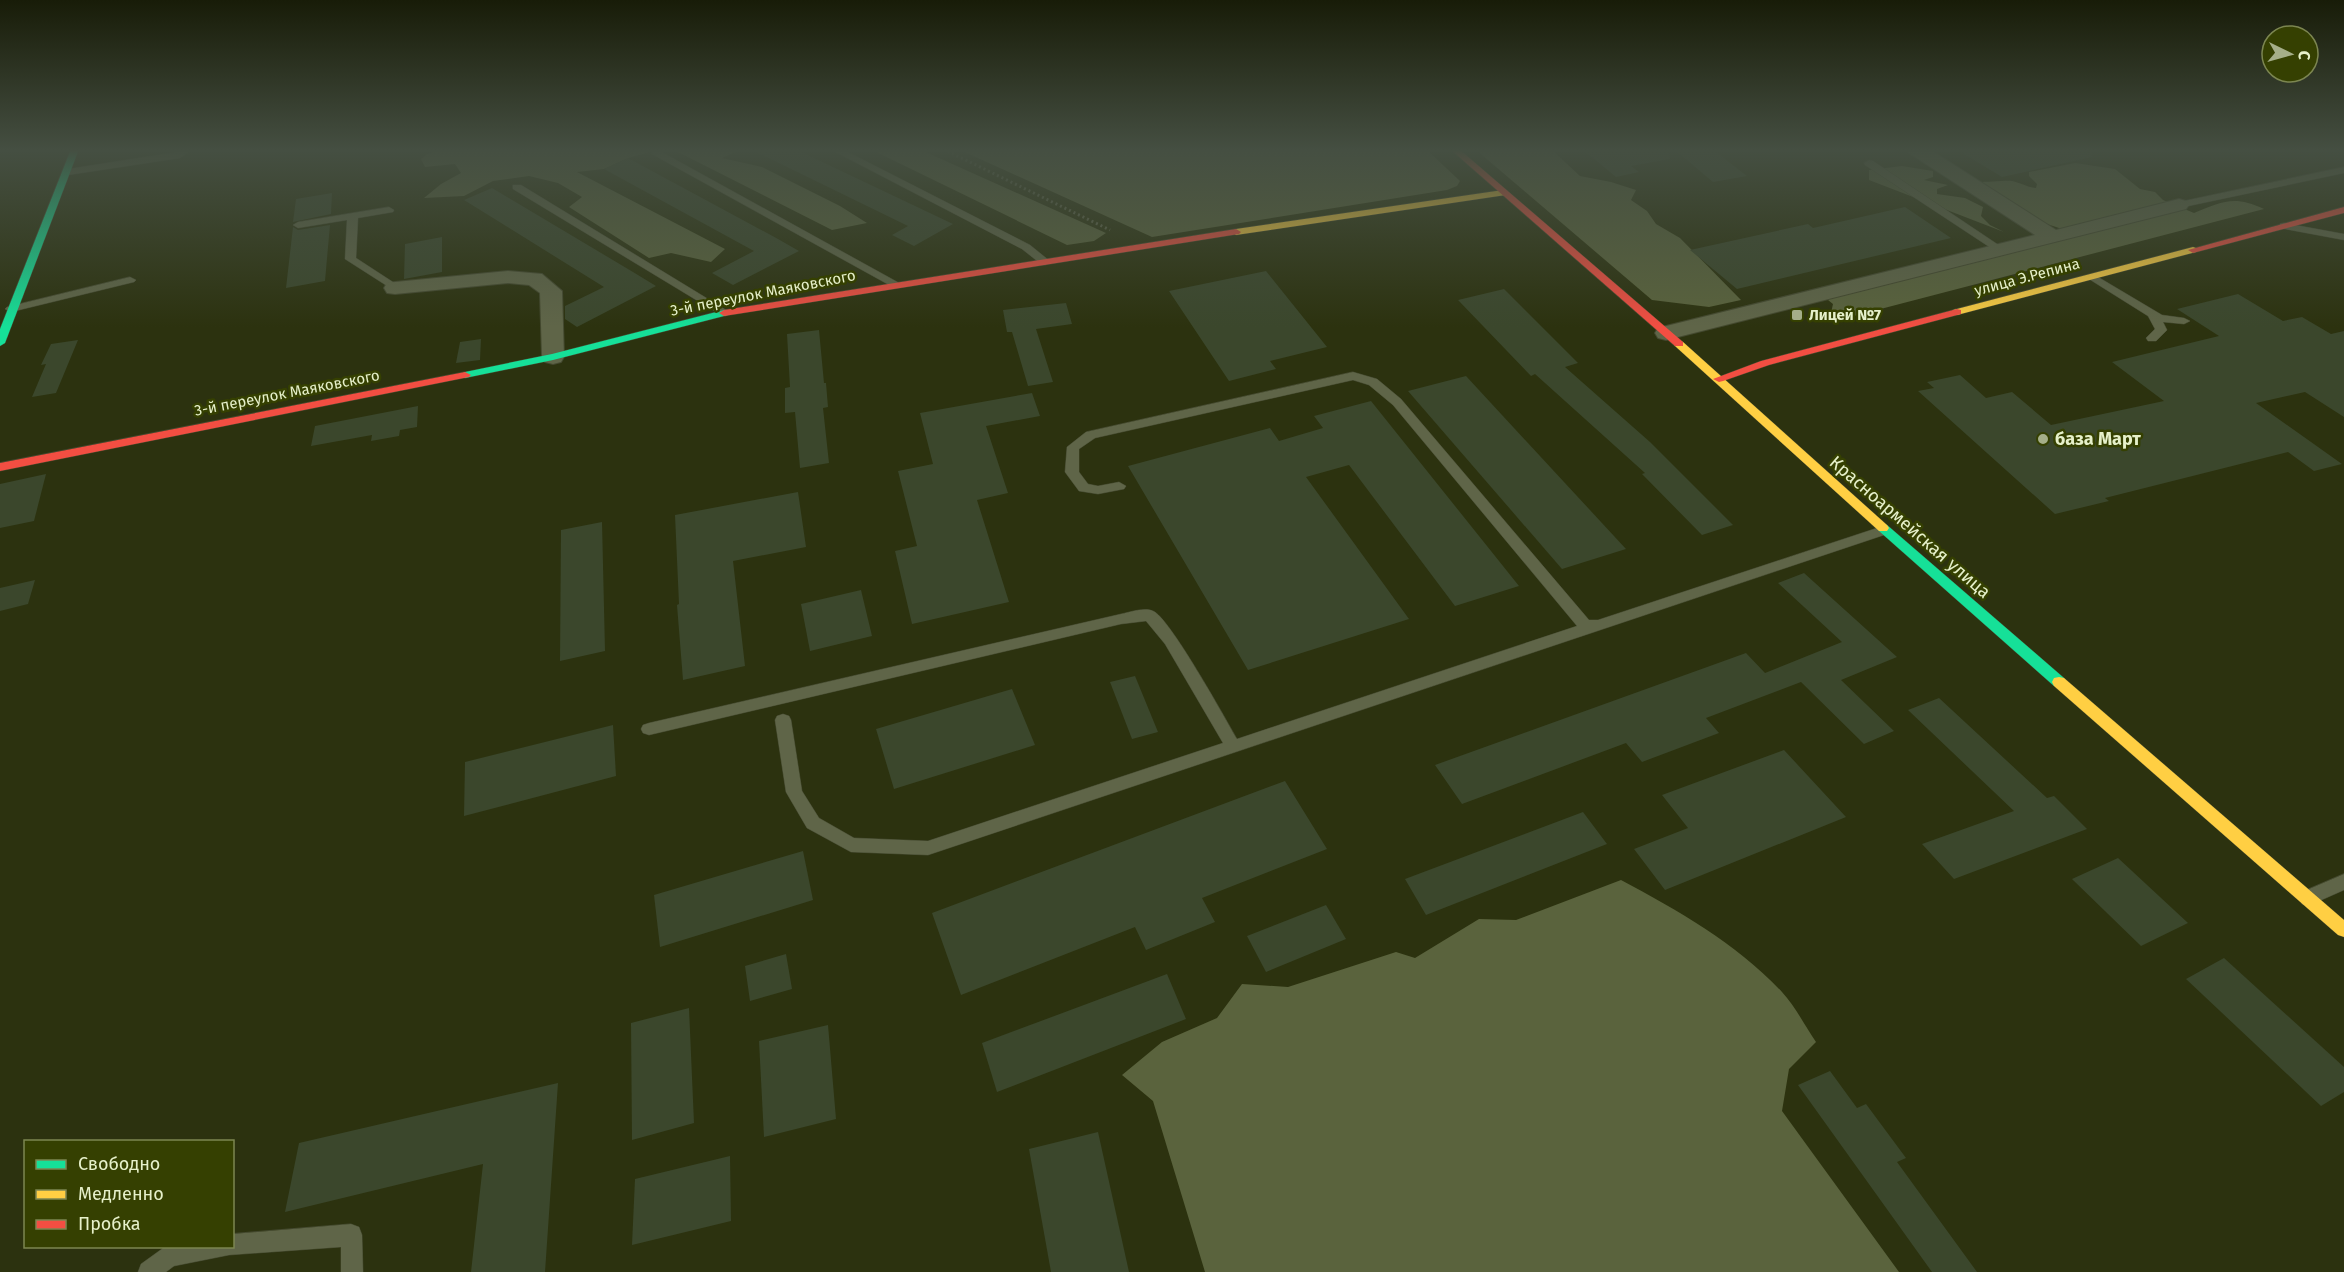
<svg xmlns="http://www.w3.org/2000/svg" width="2344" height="1272" font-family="'Fira Sans',sans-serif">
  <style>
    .green { fill: #5a633d }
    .building { fill: #3b472c }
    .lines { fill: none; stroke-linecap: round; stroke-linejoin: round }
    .lane-casing { stroke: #44492f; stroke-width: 1 }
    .street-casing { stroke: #44492f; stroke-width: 2 }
    .fast-casing { stroke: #44492f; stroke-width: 1 }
    .slow-casing { stroke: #44492f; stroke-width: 1 }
    .jam-casing { stroke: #44492f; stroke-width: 1 }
    .path { stroke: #60654c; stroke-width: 3; stroke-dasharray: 2 3; stroke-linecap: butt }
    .lane { fill: #5f6548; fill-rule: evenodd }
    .street { fill: #5f6548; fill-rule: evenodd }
    .fast { fill: #16e098; fill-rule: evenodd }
    .slow { fill: #ffcf43; fill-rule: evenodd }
    .jam { fill: #f24e42; fill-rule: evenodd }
    .poi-dot { fill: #a5ae89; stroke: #354001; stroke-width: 2 }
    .labels { text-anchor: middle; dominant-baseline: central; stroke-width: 5; stroke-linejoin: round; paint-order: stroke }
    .far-street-label { font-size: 15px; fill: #e6f0ca; stroke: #354001 }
    .far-poi-label { font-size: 15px; font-weight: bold; fill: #e6f0ca; stroke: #354001; text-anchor: start }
    .poi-label { font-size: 18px; font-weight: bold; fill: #e6f0ca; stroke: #354001; text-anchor: start }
    .street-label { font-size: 18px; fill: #e6f0ca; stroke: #354001 }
  </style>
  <rect width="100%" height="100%" fill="#2c320f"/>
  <!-- green -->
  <g class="green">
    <path d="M 446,149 L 661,149 L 628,158 L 604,169 L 577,172 L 725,249 L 711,262 L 671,253 L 649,258 L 569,207 L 582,197 L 558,183 L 529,176 L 493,181 L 464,196 L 424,198 L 441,184 L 461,173 L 455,164 L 425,167 L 421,159 L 427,154 Z"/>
    <path d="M 672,149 L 742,149 L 722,158 L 762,167 L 840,206 L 867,223 L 832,230 Z"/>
    <path d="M 870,149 L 919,149 L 1106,233 L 1094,241 L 1067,245 Z"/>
    <path d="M 958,149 L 1426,149 L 1460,181 L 1457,186 L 1447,190 L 1152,237 Z"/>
    <path d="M 1475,149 L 1551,149 L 1580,176 L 1611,182 L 1636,190 L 1631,200 L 1647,211 L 1656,224 L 1680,238 L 1741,300 L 1709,307 L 1652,300 Z"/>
    <path d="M 2075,163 L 2115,169 L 2140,189 L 2155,192 L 2163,200 L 2194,213 C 2222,201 2235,195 2264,209 L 1846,318 L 1831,313 L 1833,304 L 1818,292 L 2062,229 L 2041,222 L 1979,182 C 1986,182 2009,180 2012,181 C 2021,183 2027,187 2036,188 L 2037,184 L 2029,176 L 2029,172 Z"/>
    <path d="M 1902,166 L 1933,171 L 1933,177 L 1924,180 L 1948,185 L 1937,189 L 1937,194 L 1965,198 L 1983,207 L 1981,216 L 1990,225 L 2004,232 L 1869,180 L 1869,170 Z"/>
    <path d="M 1621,880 C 1679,911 1737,944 1782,992 C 1795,1006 1805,1026 1816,1042 L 1789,1069 L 1782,1111 L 1899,1272 L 1205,1272 L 1153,1101 L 1122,1075 L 1162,1042 L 1217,1018 L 1242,984 L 1288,987 L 1396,952 L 1415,958 L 1479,919 L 1516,920 Z"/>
  </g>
  <!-- building -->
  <g class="building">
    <path d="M 750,149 L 795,149 L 953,224 L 914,246 L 892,235 L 908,226 Z"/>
    <path d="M 1582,149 L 1669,149 L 1670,159 L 1631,166 L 1639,172 L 1616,177 Z"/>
    <path d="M 1674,149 L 1712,149 L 1747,176 L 1713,182 Z"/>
    <path d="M 1956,149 L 2091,149 L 2092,157 L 2002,177 Z"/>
    <path d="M 628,158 L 778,239 L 799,251 L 733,285 L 712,273 L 754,251 L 604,169 Z"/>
    <path d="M 492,188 L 633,272 L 656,286 L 577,327 L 565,319 L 565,306 L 604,287 L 464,200 Z"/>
    <path d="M 332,193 L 331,214 L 293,222 L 296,199 Z"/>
    <path d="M 1905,207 L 1951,238 L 1737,289 L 1690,250 L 1808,224 L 1813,228 Z"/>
    <path d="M 330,225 L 325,281 L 286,288 L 293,227 L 298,230 Z"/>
    <path d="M 442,237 L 442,272 L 404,279 L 405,244 Z"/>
    <path d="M 1266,271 L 1327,347 L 1270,361 L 1276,369 L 1229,381 L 1169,291 Z"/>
    <path d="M 1504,289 L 1578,363 L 1565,367 L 1650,442 L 1733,525 L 1702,535 L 1642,474 L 1645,473 L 1535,374 L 1531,376 L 1458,300 Z"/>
    <path d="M 2238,294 L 2283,321 L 2302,317 L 2331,334 L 2344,331 L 2344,417 L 2305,392 L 2256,403 L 2342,464 L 2314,471 L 2288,452 L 2105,498 L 2109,501 L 2055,514 L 1918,391 L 1934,388 L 1927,382 L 1960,375 L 1986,398 L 2012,392 L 2051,425 L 2164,401 L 2112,362 L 2219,336 L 2177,309 Z"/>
    <path d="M 1066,303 L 1072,324 L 1036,329 L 1053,382 L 1028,386 L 1012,332 L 1007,332 L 1003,310 Z"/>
    <path d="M 819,330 L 824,383 L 826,383 L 828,407 L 823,408 L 829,463 L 800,468 L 795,412 L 785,413 L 785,388 L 790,387 L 787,334 Z"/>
    <path d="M 481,339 L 480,360 L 456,363 L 460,342 Z"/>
    <path d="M 78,340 L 56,393 L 32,397 L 46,364 L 41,365 L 51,344 Z"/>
    <path d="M 1466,376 L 1626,549 L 1562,569 L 1408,391 Z"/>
    <path d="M 1032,393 L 1040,416 L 986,426 L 1008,493 L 977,500 L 1009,602 L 912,624 L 895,551 L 917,546 L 898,471 L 933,464 L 920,413 Z"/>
    <path d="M 1371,401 L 1519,586 L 1455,606 L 1349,465 L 1306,477 L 1409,619 L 1248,670 L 1128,466 L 1270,428 L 1279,441 L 1323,428 L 1314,416 Z"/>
    <path d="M 418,406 L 417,427 L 400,430 L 399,436 L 371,441 L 372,435 L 311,446 L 315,426 Z"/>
    <path d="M 46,474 L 34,521 L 0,528 L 0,484 Z"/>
    <path d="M 798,492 L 806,547 L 733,561 L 745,666 L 683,680 L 677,605 L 679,604 L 675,515 Z"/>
    <path d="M 602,522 L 605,651 L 560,661 L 561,530 Z"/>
    <path d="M 1804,573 L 1897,657 L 1841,680 L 1894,731 L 1864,744 L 1801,682 L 1706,718 L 1719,733 L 1642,762 L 1626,743 L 1462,804 L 1435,765 L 1746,653 L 1765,673 L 1842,642 L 1778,583 Z"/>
    <path d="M 35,580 L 28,604 L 0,611 L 0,588 Z"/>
    <path d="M 861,590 L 872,636 L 810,651 L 801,604 Z"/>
    <path d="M 1135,676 L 1158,732 L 1132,739 L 1110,682 Z"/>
    <path d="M 1012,689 L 1035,745 L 894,789 L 876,729 Z"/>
    <path d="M 1939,698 L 2047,798 L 2054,796 L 2087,829 L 1954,879 L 1922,844 L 2014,811 L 1908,710 Z"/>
    <path d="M 613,725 L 616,776 L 464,816 L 465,762 Z"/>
    <path d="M 1784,750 L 1846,817 L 1665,890 L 1634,849 L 1688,828 L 1662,795 Z"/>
    <path d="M 1285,781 L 1327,849 L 1202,898 L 1215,922 L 1146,950 L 1135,927 L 961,995 L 932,913 Z"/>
    <path d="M 1583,812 L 1607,844 L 1426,915 L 1405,879 Z"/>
    <path d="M 803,851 L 813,900 L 660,947 L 654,895 Z"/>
    <path d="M 2118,858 L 2188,923 L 2141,946 L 2072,879 Z"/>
    <path d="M 1326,905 L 1346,939 L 1266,972 L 1247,936 Z"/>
    <path d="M 786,954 L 792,989 L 750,1001 L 745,966 Z"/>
    <path d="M 2224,958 L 2344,1067 L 2344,1092 L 2321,1106 L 2186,979 Z"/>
    <path d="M 1167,974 L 1186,1019 L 997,1092 L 982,1043 Z"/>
    <path d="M 689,1008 L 694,1123 L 632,1140 L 631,1023 Z"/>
    <path d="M 828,1025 L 836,1119 L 764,1137 L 759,1041 Z"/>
    <path d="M 1830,1071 L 1857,1108 L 1866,1104 L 1906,1158 L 1897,1162 L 1977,1272 L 1932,1272 L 1798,1085 Z"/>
    <path d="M 558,1083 L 545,1272 L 471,1272 L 483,1164 L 285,1212 L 299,1143 Z"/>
    <path d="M 1098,1132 L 1129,1272 L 1051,1272 L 1029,1149 Z"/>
    <path d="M 730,1156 L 731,1221 L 632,1245 L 635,1179 Z"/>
  </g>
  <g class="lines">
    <!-- lane casing -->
    <g class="lane-casing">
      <g id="lane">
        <path d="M 182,149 L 193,149 L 180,158 L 68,175 L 63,172 L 68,169 L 177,152 Z"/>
        <path d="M 830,149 L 842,149 L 1030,245 L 1051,262 L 1045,265 L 1041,264 L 1022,249 Z"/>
        <path d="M 652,150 L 658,150 L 901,284 L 895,287 L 891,286 L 652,154 Z"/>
        <path d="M 1869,160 L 1873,161 L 2006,250 L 2005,252 L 1997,252 L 1865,165 L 1864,163 Z"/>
        <path d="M 2344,167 L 2344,173 L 2179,208 L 2174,205 L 2179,202 Z"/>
        <path d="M 513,185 L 521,185 L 731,313 L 725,316 L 721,315 L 513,189 Z"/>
        <path d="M 389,207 L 394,210 L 393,212 L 358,218 L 356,258 L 399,286 L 399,290 L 395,291 L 345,259 L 347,220 L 298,228 L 293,225 L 298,222 Z"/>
        <path d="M 2284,223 L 2344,234 L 2344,240 L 2280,228 L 2280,224 Z"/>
        <path d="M 2093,274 L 2162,315 L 2184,318 L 2190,321 L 2184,324 L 2163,322 L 2167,330 L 2156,341 L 2148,341 L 2146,338 L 2155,329 L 2148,316 L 2089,279 L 2087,277 Z"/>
        <path d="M 130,277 L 136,280 L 134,282 L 11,312 L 5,309 L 7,307 Z"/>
        <path d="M 1353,372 L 1377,379 L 1401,399 L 1589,620 L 1598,620 L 1880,527 L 1885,525 L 1892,530 L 1890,533 L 928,855 L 851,852 L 807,828 L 786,792 L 775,720 L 777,716 L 783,714 L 789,716 L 791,720 L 802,791 L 819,818 L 854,838 L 928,841 L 1223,743 L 1165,644 L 1146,621 L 1121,624 L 649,735 L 643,733 L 641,729 L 643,725 L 649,723 L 1121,614 C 1130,612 1145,607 1153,611 C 1169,617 1225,718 1237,739 L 1577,626 L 1393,405 L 1369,385 L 1353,380 L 1095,438 L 1079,449 L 1079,472 L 1088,484 L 1098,486 L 1119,482 L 1126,486 L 1124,489 L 1098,494 L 1079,491 L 1065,472 L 1067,447 L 1086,432 Z"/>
        <path d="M 2344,874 L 2344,890 L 2308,906 L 2302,904 L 2299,898 L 2302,892 Z"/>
        <path d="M 351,1224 L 359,1227 L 362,1235 L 363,1272 L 341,1272 L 341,1247 L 229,1255 L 174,1266 L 166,1272 L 138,1272 L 141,1264 L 166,1246 L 232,1246 L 232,1234 Z"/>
      </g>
    </g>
    <!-- street casing -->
    <g class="street-casing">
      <g id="street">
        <path d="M 1907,149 L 1929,149 L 2056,230 L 2179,199 L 2186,201 L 2189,205 L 2186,209 L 1666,340 L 1658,338 L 1655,333 L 1658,328 L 2035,235 L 1909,153 Z"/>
        <path d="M 508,271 L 542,274 L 562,291 L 564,357 L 561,362 L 553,364 L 545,362 L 542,357 L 540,293 L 529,285 L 508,283 L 395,294 L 387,293 L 384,288 L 387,283 L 395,282 Z"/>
      </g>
    </g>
    <!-- fast casing -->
    <g class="fast-casing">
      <g id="fast">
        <path d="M 71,149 L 79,149 L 5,343 L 0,346 L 0,329 Z"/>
        <path d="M 724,310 L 728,311 L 728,315 L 553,360 L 465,378 L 459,375 L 465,372 L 552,354 Z"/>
        <path d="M 1883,524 L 1887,525 L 2064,678 L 2066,682 L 2064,686 L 2054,686 L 1879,531 L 1877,528 L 1879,525 Z"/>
      </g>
    </g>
    <!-- slow casing -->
    <g class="slow-casing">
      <g id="slow">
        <path d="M 1503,190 L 1508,193 L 1506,195 L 1236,235 L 1231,232 L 1236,229 Z"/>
        <path d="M 2193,247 L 2196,248 L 2196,252 L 1957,315 L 1952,312 L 1953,310 Z"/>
        <path d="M 1679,341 L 1683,342 L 1887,525 L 1889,528 L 1887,531 L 1879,531 L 1675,346 L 1674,344 Z"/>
        <path d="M 2059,677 L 2064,678 L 2344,920 L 2344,937 L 2338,935 L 2054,686 L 2052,682 L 2054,678 Z"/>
      </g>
    </g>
    <!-- jam casing -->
    <g class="jam-casing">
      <g id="jam">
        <path d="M 1450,149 L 1459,149 L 1683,342 L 1683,346 L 1675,346 Z"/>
        <path d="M 2344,207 L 2344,213 L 2193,253 L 2188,250 Z"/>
        <path d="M 1236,229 L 1241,232 L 1239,234 L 724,316 L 719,313 L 724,310 Z"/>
        <path d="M 1957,309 L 1961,310 L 1961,314 L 1769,365 L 1723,381 L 1719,382 L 1713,379 L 1761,361 Z"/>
        <path d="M 465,372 L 471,375 L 469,377 L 0,471 L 0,463 Z"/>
      </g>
    </g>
    <!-- path -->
    <path class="path" d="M 943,149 L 1110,230"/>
    <!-- lane -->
    <use href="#lane" class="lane"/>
    <!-- street -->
    <use href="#street" class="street"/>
    <!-- fast -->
    <use href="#fast" class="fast"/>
    <!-- slow -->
    <use href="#slow" class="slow"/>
    <!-- jam -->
    <use href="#jam" class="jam"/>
  </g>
  <!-- sky -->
  <linearGradient id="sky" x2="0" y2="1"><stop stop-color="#181c08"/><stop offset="0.46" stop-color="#454f42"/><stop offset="1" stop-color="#454f42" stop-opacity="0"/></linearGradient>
  <rect width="2344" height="327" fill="url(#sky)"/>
  <!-- markers -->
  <g class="poi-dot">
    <rect x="1791" y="309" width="12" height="12" rx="3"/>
    <circle cx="2043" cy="439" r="6"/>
  </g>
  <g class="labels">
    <!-- far-street labels -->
    <g class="far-street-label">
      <text transform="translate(2027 277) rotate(-15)">улица Э.Репина</text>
      <text transform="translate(763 293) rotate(-11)">3-й переулок Маяковского</text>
      <text transform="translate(287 393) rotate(-11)">3-й переулок Маяковского</text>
    </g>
    <!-- far-poi labels -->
    <g class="far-poi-label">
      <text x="1809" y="315">Лицей №7</text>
    </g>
    <!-- poi labels -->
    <g class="poi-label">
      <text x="2055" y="439">база Март</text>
    </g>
    <!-- street labels -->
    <g class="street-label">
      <text transform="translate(1910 527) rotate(41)">Красноармейская улица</text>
    </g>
  </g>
  <!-- legend -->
  <rect x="24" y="1140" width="210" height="108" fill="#354001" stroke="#7c8651" stroke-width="1.5"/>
  <rect x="36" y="1160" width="30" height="9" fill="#16e098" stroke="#7c8651" stroke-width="1.5"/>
  <text x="78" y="1170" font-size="18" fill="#e6f0ca">Свободно</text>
  <rect x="36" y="1190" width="30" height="9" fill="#ffcf43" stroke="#7c8651" stroke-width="1.5"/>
  <text x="78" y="1200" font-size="18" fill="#e6f0ca">Медленно</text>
  <rect x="36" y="1220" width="30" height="9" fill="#f24e42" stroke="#7c8651" stroke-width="1.5"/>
  <text x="78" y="1230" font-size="18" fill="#e6f0ca">Пробка</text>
  <!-- north arrow -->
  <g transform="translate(2290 54) rotate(95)"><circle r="28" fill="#354001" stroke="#7c8651" stroke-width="1.5"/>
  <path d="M0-4.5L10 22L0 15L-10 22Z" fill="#a5ae89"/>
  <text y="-9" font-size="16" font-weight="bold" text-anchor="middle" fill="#e6f0ca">С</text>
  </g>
</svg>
